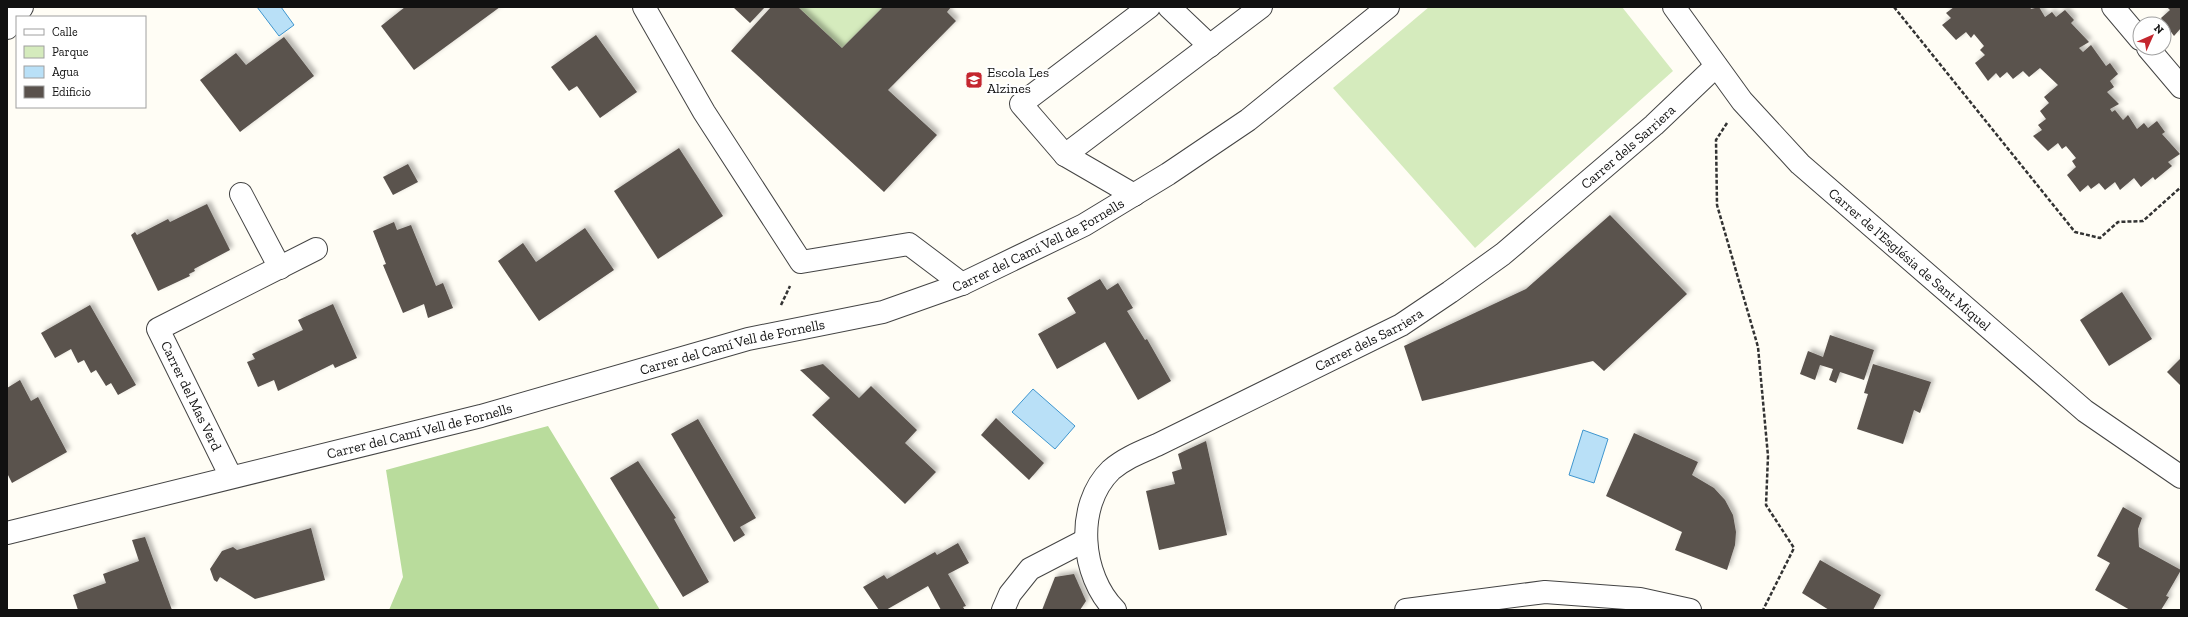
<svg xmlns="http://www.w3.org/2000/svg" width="2188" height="617" font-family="'Zilla Slab',serif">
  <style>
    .green { fill: #d5ebbd }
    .forest { fill: #b9dc9c }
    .water { fill: #b9e0f7; stroke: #3f96cf }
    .building { fill: #5a524d; filter: url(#shadow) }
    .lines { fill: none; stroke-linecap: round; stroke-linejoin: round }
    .minor-casing { stroke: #444; stroke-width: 24 }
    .path { stroke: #333; stroke-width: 2.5; stroke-dasharray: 4 2; stroke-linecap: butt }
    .minor { stroke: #fff; stroke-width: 22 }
    .labels { text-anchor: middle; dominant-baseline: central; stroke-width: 4; stroke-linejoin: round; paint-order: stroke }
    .poi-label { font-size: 14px; fill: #111; stroke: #fff; text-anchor: start }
    .street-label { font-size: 14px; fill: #111; stroke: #fff }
  </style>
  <defs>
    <filter id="shadow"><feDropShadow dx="3.5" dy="-3.5" stdDeviation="2" flood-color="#0004"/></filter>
  </defs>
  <rect width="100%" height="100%" fill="#fffdf5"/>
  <!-- green -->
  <g class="green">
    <path d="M 798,7 L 883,7 L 842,48 Z"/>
    <path d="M 1429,7 L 1622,7 L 1673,71 L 1475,248 L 1333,88 Z"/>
  </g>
  <!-- forest -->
  <path class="forest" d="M 548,426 L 660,610 L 389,610 L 403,577 L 386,470 Z"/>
  <!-- water -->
  <g class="water">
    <path d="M 257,7 L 281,7 L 294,25 L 279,36 Z"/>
    <path d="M 1033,389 L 1075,426 L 1055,449 L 1012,412 Z"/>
    <path d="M 1583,430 L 1608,439 L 1594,483 L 1569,475 Z"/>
  </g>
  <!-- building -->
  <g class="building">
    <path d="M 405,7 L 500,7 L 414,70 L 381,26 Z"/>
    <path d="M 733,7 L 765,7 L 750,23 Z"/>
    <path d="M 771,7 L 798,7 L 842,48 L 883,7 L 951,7 L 947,12 L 956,21 L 888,90 L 937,135 L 884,192 L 731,51 Z"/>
    <path d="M 1954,7 L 2030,7 L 2031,9 L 2039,7 L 2045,17 L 2052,12 L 2056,17 L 2065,10 L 2074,20 L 2071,23 L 2089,42 L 2079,48 L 2083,52 L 2091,45 L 2106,66 L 2110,63 L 2118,74 L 2110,81 L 2114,87 L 2107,92 L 2119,104 L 2110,109 L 2112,112 L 2115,110 L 2123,120 L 2128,115 L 2137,129 L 2144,123 L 2148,128 L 2157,121 L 2165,132 L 2162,134 L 2180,154 L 2168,162 L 2172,166 L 2155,180 L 2153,177 L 2141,187 L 2134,178 L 2120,190 L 2115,182 L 2105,190 L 2099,183 L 2091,189 L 2088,185 L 2080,192 L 2067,175 L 2076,167 L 2072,161 L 2076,158 L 2066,146 L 2062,149 L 2058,143 L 2048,151 L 2033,136 L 2042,130 L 2038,125 L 2046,119 L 2040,111 L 2049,103 L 2044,97 L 2058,85 L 2040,68 L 2029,77 L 2023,71 L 2013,79 L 2007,72 L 2000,78 L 1996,73 L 1988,81 L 1975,63 L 1985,55 L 1980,50 L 1984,46 L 1974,34 L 1971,38 L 1966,32 L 1956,40 L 1942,25 L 1951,18 L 1946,13 Z"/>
    <path d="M 2167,7 L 2181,7 L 2181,28 L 2174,36 L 2161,18 L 2170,10 Z"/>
    <path d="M 596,35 L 637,92 L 600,118 L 577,86 L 569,91 L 551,67 Z"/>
    <path d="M 284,37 L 314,76 L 240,132 L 200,80 L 236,53 L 246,65 Z"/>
    <path d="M 679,148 L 723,216 L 658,259 L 614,191 Z"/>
    <path d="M 408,164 L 418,182 L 393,195 L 383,177 Z"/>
    <path d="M 207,204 L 230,250 L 194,269 L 195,271 L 189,274 L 190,276 L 158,291 L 131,235 L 135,232 L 137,235 L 168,219 L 170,222 Z"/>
    <path d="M 1610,215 L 1687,294 L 1604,371 L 1593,361 L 1422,401 L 1404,346 L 1526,289 Z"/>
    <path d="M 394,222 L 397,230 L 411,225 L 436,286 L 443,283 L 453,308 L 428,318 L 424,304 L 403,313 L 383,265 L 386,264 L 373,231 Z"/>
    <path d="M 585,228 L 614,270 L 539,321 L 498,261 L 523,243 L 536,262 Z"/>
    <path d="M 1100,279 L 1107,290 L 1118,283 L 1133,308 L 1127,311 L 1145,340 L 1147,339 L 1171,381 L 1138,400 L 1105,342 L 1057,369 L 1038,334 L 1076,313 L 1067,298 Z"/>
    <path d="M 2122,292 L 2152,339 L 2109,366 L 2080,320 Z"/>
    <path d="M 333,304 L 357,358 L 335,368 L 333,364 L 278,391 L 274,380 L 258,387 L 247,362 L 255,359 L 252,354 L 303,330 L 298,320 Z"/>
    <path d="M 90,305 L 136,385 L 118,395 L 111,383 L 106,386 L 96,370 L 91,373 L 84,360 L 78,363 L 71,349 L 55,358 L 41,333 Z"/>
    <path d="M 1830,335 L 1874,350 L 1864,380 L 1840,372 L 1836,383 L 1829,380 L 1833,369 L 1820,365 L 1815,380 L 1800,374 L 1808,351 L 1823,357 Z"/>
    <path d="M 2181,358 L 2181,386 L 2167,372 Z"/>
    <path d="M 823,364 L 859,398 L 871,386 L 917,430 L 905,443 L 936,472 L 905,504 L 812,415 L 830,398 L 800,370 Z"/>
    <path d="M 1873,364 L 1931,382 L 1920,413 L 1914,410 L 1903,444 L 1857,429 L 1868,394 L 1864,393 Z"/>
    <path d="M 20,380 L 31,401 L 38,397 L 67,452 L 12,483 L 7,473 L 7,388 Z"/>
    <path d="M 996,418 L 1044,463 L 1029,480 L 981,435 Z"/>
    <path d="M 698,419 L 756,518 L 740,527 L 745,535 L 734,542 L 671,434 Z"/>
    <path d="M 1634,433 L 1698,462 L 1692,475 L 1714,488 L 1725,500 L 1733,515 L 1736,532 L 1735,545 L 1727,570 L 1675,550 L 1682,532 L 1606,496 Z"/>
    <path d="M 1206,441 L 1227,535 L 1159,550 L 1146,491 L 1175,484 L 1172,472 L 1182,469 L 1178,454 Z"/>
    <path d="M 638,461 L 676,518 L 674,519 L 709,582 L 683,597 L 610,478 Z"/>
    <path d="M 2123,507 L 2142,518 L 2138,529 L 2139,547 L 2181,570 L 2166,596 L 2169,597 L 2161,610 L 2130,610 L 2095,590 L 2110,563 L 2097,556 Z"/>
    <path d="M 311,528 L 325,580 L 255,599 L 220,577 L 217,582 L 214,580 L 210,569 L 222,551 L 233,547 L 237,550 Z"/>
    <path d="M 145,537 L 172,610 L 78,610 L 73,595 L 106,583 L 103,574 L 139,561 L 132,540 Z"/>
    <path d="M 958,543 L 969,563 L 948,574 L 966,606 L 963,607 L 965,610 L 941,610 L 928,586 L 886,610 L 879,610 L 863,587 L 884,575 L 887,579 L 935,552 L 937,555 Z"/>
    <path d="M 1820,560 L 1881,595 L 1873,610 L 1829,610 L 1802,593 Z"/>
    <path d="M 1074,574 L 1086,601 L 1080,610 L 1042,610 L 1055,577 Z"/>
  </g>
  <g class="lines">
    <!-- minor casing -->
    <g class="minor-casing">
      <g id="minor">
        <path d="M 644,7 L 704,112 L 801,262 L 909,244 L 962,284"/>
        <path d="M 1169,7 L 1210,46"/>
        <path id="s1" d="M 1674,7 L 1742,101 L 1800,164 L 2085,411 L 2181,477"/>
        <path d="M 2113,7 L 2140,39"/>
        <path d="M 7,28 L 22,7"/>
        <path d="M 2148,48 L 2181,87"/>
        <path d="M 1065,155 L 1261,7"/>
        <path d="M 241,194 L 280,268"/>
        <path d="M 1134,195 L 1065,155 L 1021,104 L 1149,7"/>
        <path d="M 231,477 L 158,329 L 316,249"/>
        <path id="s2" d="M 7,533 L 481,416 L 748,339 L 883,312 L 962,284 L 1084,225 L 1168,174 L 1248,120 L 1388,7"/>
        <path d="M 1003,610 L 1010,594 L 1030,569 L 1086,540"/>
        <path id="s3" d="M 1115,610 C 1081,576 1074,506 1111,470 C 1125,458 1141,452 1157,445 L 1401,325 L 1450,292 L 1503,254 L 1654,125 L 1716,66"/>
        <path d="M 1406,610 L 1545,592 L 1640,599 L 1690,610"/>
      </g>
    </g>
    <!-- path -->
    <g class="path">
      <path d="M 1894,7 L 2075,232 L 2100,238 L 2118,222 L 2143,221 L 2181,187"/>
      <path d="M 1727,123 L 1716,140 L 1717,205 L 1758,347 L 1768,456 L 1766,505 L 1794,548 L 1763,610"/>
      <path d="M 781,305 L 790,286"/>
    </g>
    <!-- minor -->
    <use href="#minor" class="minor"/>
  </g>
  <!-- icons -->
  <defs>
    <g id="school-square" transform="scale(0.9)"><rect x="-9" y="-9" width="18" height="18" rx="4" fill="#c4262e" stroke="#fff"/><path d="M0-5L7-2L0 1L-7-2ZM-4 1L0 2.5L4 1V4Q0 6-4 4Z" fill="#fff"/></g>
  </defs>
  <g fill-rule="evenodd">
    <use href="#school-square" x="974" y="80"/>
  </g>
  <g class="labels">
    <!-- poi labels -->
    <g class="poi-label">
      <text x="987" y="72">Escola Les<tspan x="987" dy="16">Alzines</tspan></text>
    </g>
    <!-- street labels -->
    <g class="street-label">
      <text stroke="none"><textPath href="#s3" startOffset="767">Carrer dels Sarriera</textPath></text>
      <text stroke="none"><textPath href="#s2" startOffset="1073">Carrer del Camí Vell de Fornells</textPath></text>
      <text stroke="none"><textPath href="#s1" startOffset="347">Carrer de l'Església de Sant Miquel</textPath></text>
      <text stroke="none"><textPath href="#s3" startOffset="443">Carrer dels Sarriera</textPath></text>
      <text stroke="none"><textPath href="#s2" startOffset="749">Carrer del Camí Vell de Fornells</textPath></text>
      <text transform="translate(191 396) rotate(64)">Carrer del Mas Verd</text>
      <text stroke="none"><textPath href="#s2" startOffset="425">Carrer del Camí Vell de Fornells</textPath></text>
    </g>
  </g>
  <!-- border -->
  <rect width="2188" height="617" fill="none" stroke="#111111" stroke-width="16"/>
  <!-- legend -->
  <rect x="16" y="16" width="130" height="92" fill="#ffffff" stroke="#a0a0a0"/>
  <rect x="24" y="29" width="20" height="6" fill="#ffffff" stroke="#a0a0a0"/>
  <text x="52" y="36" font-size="12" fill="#111111">Calle</text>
  <rect x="24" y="46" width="20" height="12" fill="#d5ebbd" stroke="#a0a0a0"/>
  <text x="52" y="56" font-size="12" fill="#111111">Parque</text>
  <rect x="24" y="66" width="20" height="12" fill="#b9e0f7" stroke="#a0a0a0"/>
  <text x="52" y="76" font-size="12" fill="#111111">Agua</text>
  <rect x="24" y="86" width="20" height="12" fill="#5a524d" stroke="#a0a0a0"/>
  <text x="52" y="96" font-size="12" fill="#111111">Edificio</text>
  <!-- north arrow -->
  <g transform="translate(2152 36) rotate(45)"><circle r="19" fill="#ffffff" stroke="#a0a0a0"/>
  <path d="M0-3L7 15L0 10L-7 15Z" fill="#c4262e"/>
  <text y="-6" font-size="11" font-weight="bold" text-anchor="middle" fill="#111111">N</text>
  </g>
</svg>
